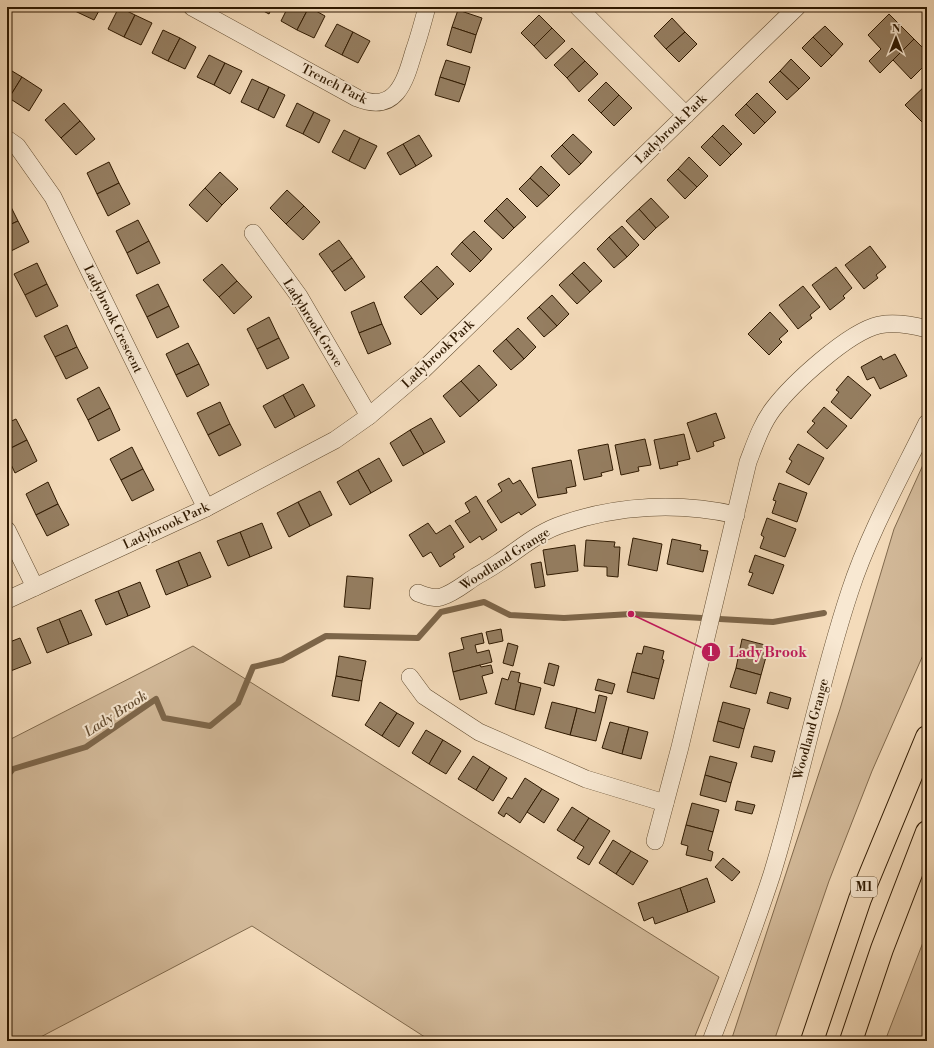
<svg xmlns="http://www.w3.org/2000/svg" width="934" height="1048" font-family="'Libre Bodoni',serif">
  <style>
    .green { fill: #d3ba9a; stroke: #816a4d }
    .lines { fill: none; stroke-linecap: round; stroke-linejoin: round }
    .stream { stroke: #7d664a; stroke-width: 6 }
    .building { fill: #957e61; stroke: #2f1900 }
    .street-casing { stroke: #604a2e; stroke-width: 18 }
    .highway-casing { stroke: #2f1900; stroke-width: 24 }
    .street { stroke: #f8e8d2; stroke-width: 17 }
    .highway { stroke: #f4dbba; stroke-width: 22 }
    .labels { text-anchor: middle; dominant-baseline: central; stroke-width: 4; stroke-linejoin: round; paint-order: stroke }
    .shield { fill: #f8e8d2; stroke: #6b573f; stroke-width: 1 }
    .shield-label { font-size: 12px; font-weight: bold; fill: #2f1900 }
    .street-label { font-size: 13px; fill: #2f1900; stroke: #f8e8d2 }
    .water-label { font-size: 14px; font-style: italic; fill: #634c31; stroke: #f8e8d2 }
    .leader { fill: none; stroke: #c2185b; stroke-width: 1.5 }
    .callout-dot { fill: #c2185b; stroke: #f8e8d2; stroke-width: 1.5 }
    .mark-label { font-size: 12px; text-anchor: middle; font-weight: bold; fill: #fff }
    .callout-label { font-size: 14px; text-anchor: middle; font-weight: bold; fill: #c2185b; stroke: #f8e8d2; stroke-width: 4; stroke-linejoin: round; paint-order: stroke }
  </style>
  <rect width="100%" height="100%" fill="#f4dbba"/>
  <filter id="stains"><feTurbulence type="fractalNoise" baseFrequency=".005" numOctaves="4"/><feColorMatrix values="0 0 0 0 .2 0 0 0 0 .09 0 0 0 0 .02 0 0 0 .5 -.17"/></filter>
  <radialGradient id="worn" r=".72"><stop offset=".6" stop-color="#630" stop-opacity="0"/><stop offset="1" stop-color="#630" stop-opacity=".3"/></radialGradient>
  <!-- green -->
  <g class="green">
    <path d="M 927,456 L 927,646 L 872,771 L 829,881 L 774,1041 L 731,1041 L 840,709 L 894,529 Z"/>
    <path d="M 193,646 L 719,977 L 693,1041 L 431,1041 L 252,926 L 33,1041 L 7,1041 L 7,741 Z"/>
    <path d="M 927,932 L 927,1041 L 885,1041 Z"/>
  </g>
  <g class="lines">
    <!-- stream -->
    <path class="stream" d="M 7,776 L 13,769 L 86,747 L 156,699 L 164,718 L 210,726 L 238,703 L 253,667 L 282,660 L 326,636 L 418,638 L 441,612 L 484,602 L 510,615 L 564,618 L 631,614 L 773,622 L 824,613"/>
  </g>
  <!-- building -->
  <g class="building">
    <path d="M 67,7 L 80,7 L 77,12 Z"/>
    <path d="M 80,7 L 101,7 L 94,20 L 77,12 Z"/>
    <path d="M 119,7 L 135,15 L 124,37 L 108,29 Z"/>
    <path d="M 256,7 L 272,7 L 269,14 Z"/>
    <path d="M 288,7 L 309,7 L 297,30 L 281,21 Z"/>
    <path d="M 309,7 L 325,16 L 314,38 L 297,30 Z"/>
    <path d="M 458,10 L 482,18 L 476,35 L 452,27 Z"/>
    <path d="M 889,14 L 914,39 L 880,73 L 869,61 L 881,49 L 868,35 Z"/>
    <path d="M 135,15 L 152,23 L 141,45 L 124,37 Z"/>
    <path d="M 539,15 L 552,28 L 534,46 L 521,33 Z"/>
    <path d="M 672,18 L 685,32 L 666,49 L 654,36 Z"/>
    <path d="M 337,24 L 353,32 L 342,55 L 325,46 Z"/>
    <path d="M 825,26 L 843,44 L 832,56 L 813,37 Z"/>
    <path d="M 452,27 L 476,35 L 471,53 L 447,45 Z"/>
    <path d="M 552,28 L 565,41 L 546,59 L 534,46 Z"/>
    <path d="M 163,30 L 180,38 L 168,61 L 152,53 Z"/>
    <path d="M 353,32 L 370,41 L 358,63 L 342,55 Z"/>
    <path d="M 685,32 L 697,44 L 679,62 L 666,49 Z"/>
    <path d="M 813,37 L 832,56 L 821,67 L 802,48 Z"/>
    <path d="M 180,38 L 196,47 L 185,69 L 168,61 Z"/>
    <path d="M 914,39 L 927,52 L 927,63 L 911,79 L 893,60 Z"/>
    <path d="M 572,48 L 585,61 L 567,78 L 554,65 Z"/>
    <path d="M 209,55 L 225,63 L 214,85 L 197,77 Z"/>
    <path d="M 791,59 L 810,78 L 799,89 L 780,71 Z"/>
    <path d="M 446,60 L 470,67 L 465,85 L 440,77 Z"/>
    <path d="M 585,61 L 598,74 L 579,92 L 567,78 Z"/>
    <path d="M 225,63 L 242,71 L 230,94 L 214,85 Z"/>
    <path d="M 7,68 L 22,77 L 9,98 L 7,97 Z"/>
    <path d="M 780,71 L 799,89 L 787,100 L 769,82 Z"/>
    <path d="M 22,77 L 42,90 L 29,111 L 9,98 Z"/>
    <path d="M 440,77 L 465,85 L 459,102 L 435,95 Z"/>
    <path d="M 252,79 L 269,87 L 258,110 L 241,102 Z"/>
    <path d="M 606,82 L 619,95 L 601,113 L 588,100 Z"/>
    <path d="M 927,84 L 927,121 L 924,124 L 905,105 Z"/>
    <path d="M 269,87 L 285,95 L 274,118 L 258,110 Z"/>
    <path d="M 757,93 L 776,112 L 765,123 L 746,104 Z"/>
    <path d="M 619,95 L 632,108 L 614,126 L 601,113 Z"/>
    <path d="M 64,103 L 80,121 L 61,138 L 45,120 Z"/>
    <path d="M 297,103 L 314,112 L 303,134 L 286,126 Z"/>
    <path d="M 746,104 L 765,123 L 754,134 L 735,115 Z"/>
    <path d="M 314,112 L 330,120 L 319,143 L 303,134 Z"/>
    <path d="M 80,121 L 95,139 L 76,155 L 61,138 Z"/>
    <path d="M 723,125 L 742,144 L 731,155 L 712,136 Z"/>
    <path d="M 344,130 L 360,138 L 349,161 L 332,152 Z"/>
    <path d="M 573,134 L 592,152 L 581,164 L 562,145 Z"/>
    <path d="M 419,135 L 432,156 L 416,166 L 403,144 Z"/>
    <path d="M 712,136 L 731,155 L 720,166 L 701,147 Z"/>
    <path d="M 360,138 L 377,146 L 365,169 L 349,161 Z"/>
    <path d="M 403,144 L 416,166 L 400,175 L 387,153 Z"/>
    <path d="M 562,145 L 581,164 L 569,175 L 551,156 Z"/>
    <path d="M 689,157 L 708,176 L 697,187 L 678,169 Z"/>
    <path d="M 109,162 L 119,183 L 97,194 L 87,173 Z"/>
    <path d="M 541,166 L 560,185 L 549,196 L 530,178 Z"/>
    <path d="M 678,169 L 697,187 L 685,199 L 667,180 Z"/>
    <path d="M 220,172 L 238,189 L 222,205 L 205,188 Z"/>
    <path d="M 530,178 L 549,196 L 537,207 L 519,189 Z"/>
    <path d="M 119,183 L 130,204 L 108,216 L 97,194 Z"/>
    <path d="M 205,188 L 222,205 L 207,222 L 189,205 Z"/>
    <path d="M 287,190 L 304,206 L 286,224 L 270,208 Z"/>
    <path d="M 507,198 L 526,217 L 514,228 L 496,209 Z"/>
    <path d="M 651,198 L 669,217 L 656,228 L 639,209 Z"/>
    <path d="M 7,199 L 18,221 L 7,226 Z"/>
    <path d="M 304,206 L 320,222 L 303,240 L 286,224 Z"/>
    <path d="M 496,209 L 514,228 L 503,239 L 484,221 Z"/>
    <path d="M 639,209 L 656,228 L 644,240 L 626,221 Z"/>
    <path d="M 138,220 L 149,241 L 127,253 L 116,231 Z"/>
    <path d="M 18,221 L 29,242 L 7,253 L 7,226 Z"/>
    <path d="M 622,226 L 639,245 L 627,257 L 609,237 Z"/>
    <path d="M 474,231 L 492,249 L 481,261 L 462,242 Z"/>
    <path d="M 609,237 L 627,257 L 614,268 L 597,249 Z"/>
    <path d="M 339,240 L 352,258 L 332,272 L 319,254 Z"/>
    <path d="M 149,241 L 160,263 L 137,274 L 127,253 Z"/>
    <path d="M 462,242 L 481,261 L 470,272 L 451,254 Z"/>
    <path d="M 870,246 L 886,267 L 876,275 L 878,278 L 864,289 L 845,265 Z"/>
    <path d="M 352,258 L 365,277 L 345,291 L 332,272 Z"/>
    <path d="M 584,262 L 602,281 L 590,292 L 572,273 Z"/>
    <path d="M 37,263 L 47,284 L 25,295 L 14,274 Z"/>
    <path d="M 222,264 L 237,281 L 219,297 L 203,280 Z"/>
    <path d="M 437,266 L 454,284 L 438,299 L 421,281 Z"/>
    <path d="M 836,267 L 852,288 L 843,296 L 845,298 L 830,310 L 812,285 Z"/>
    <path d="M 572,273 L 590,292 L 577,304 L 559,285 Z"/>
    <path d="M 237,281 L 252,297 L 234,314 L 219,297 Z"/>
    <path d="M 421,281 L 438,299 L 421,315 L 404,297 Z"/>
    <path d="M 47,284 L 58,306 L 36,317 L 25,295 Z"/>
    <path d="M 158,284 L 169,306 L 147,317 L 136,295 Z"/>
    <path d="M 803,286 L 820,307 L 810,315 L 812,318 L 798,329 L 779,305 Z"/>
    <path d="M 552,295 L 569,314 L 557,326 L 539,307 Z"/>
    <path d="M 374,302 L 382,324 L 359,333 L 351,312 Z"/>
    <path d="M 169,306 L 179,327 L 157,338 L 147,317 Z"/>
    <path d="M 539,307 L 557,326 L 544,337 L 527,318 Z"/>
    <path d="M 770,312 L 788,331 L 779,339 L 782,342 L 769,355 L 748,334 Z"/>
    <path d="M 269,317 L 279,338 L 257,349 L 247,329 Z"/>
    <path d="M 382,324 L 391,344 L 368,354 L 359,333 Z"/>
    <path d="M 67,325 L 77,347 L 55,357 L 44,336 Z"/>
    <path d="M 518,328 L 536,347 L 524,359 L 506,339 Z"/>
    <path d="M 279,338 L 289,358 L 267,369 L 257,349 Z"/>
    <path d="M 506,339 L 524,359 L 511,370 L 493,351 Z"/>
    <path d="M 188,343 L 199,364 L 176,375 L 166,354 Z"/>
    <path d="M 77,347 L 88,368 L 66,379 L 55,357 Z"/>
    <path d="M 895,354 L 907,376 L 880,389 L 874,377 L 867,380 L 861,367 L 881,356 L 883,360 Z"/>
    <path d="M 199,364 L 209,385 L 187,397 L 176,375 Z"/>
    <path d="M 479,365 L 497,385 L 479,401 L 461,381 Z"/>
    <path d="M 848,376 L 871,395 L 851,419 L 831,402 L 839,392 L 836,390 Z"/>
    <path d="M 461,381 L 479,401 L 460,417 L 443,396 Z"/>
    <path d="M 303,384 L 315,406 L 295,417 L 283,395 Z"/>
    <path d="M 99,387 L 110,408 L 88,420 L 77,399 Z"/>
    <path d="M 283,395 L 295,417 L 275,428 L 263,406 Z"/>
    <path d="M 220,402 L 230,424 L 208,435 L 197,413 Z"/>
    <path d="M 824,407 L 847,426 L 827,449 L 807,432 L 815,423 L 812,421 Z"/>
    <path d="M 110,408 L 120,430 L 98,441 L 88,420 Z"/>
    <path d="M 716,413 L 725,438 L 713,442 L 714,446 L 697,452 L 687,423 Z"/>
    <path d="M 431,418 L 445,442 L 424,454 L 410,430 Z"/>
    <path d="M 16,419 L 27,440 L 7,450 L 7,423 Z"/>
    <path d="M 230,424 L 241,445 L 219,456 L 208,435 Z"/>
    <path d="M 410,430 L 424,454 L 403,466 L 390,443 Z"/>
    <path d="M 684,434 L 690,459 L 677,462 L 678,465 L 660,469 L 654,440 Z"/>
    <path d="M 645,439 L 651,465 L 638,467 L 639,471 L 621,475 L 615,445 Z"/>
    <path d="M 27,440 L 37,461 L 15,473 L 7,456 L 7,450 Z"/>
    <path d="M 608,444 L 613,470 L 601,473 L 602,476 L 584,480 L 578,450 Z"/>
    <path d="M 798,444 L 824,458 L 809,485 L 786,472 L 792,461 L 789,459 Z"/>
    <path d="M 132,447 L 143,469 L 121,480 L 110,459 Z"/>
    <path d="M 379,458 L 392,481 L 371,493 L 358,470 Z"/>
    <path d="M 571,460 L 576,486 L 566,488 L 567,493 L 538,498 L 532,468 Z"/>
    <path d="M 143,469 L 154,490 L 132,501 L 121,480 Z"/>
    <path d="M 358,470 L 371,493 L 350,505 L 337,482 Z"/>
    <path d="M 509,478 L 513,484 L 520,480 L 536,505 L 521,515 L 519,512 L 501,523 L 487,501 L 502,491 L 498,484 Z"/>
    <path d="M 48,482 L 58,504 L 36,515 L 26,494 Z"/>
    <path d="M 779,483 L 807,493 L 797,522 L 772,513 L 776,501 L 773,500 Z"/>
    <path d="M 320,491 L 332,515 L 310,526 L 298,502 Z"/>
    <path d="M 476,496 L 497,530 L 482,540 L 480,536 L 470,543 L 455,521 L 470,512 L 465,503 Z"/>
    <path d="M 298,502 L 310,526 L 289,537 L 277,513 Z"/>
    <path d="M 58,504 L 69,525 L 47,536 L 36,515 Z"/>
    <path d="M 767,518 L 796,529 L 785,557 L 760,548 L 764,537 L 761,535 Z"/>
    <path d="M 262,523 L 272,548 L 250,557 L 240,532 Z"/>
    <path d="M 428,523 L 436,534 L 450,525 L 464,547 L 453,554 L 455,557 L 440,567 L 431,552 L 423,557 L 409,535 Z"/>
    <path d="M 240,532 L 250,557 L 228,566 L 217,541 Z"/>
    <path d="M 633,538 L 662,544 L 657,571 L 628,565 Z"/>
    <path d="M 672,539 L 701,545 L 700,550 L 708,551 L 703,572 L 667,564 Z"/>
    <path d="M 586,540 L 615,542 L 614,547 L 620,547 L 618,577 L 607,576 L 607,567 L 584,566 Z"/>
    <path d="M 575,545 L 578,571 L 547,575 L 543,550 Z"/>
    <path d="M 200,552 L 211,577 L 188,586 L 178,561 Z"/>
    <path d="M 755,555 L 784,565 L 773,594 L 748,585 L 753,573 L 749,572 Z"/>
    <path d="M 178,561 L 188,586 L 166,595 L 156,570 Z"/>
    <path d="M 541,562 L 545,586 L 535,588 L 531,564 Z"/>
    <path d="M 347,576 L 373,578 L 370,609 L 344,607 Z"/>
    <path d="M 140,582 L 150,607 L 128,616 L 118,591 Z"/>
    <path d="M 118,591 L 128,616 L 106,625 L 95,600 Z"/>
    <path d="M 81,610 L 92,635 L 69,644 L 59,619 Z"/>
    <path d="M 59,619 L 69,644 L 47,653 L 37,628 Z"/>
    <path d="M 501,629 L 503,641 L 489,644 L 486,632 Z"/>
    <path d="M 482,633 L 484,643 L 475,645 L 477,653 L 489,650 L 492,662 L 453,672 L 449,653 L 464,649 L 461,638 Z"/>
    <path d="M 20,638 L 31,663 L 8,672 L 7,643 Z"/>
    <path d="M 742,639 L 769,646 L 761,675 L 736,668 Z"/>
    <path d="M 508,643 L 518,646 L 513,666 L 503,663 Z"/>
    <path d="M 644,646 L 664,651 L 662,659 L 664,660 L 659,679 L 632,672 L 637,653 L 642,654 Z"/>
    <path d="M 339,656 L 366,661 L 362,681 L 336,676 Z"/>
    <path d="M 549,663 L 559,666 L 554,686 L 544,683 Z"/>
    <path d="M 480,665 L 481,667 L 491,665 L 493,673 L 482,676 L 487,693 L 460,700 L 453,672 Z"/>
    <path d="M 736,668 L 761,675 L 756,694 L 730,687 Z"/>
    <path d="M 511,671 L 520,673 L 518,682 L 521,683 L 515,710 L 495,704 L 502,678 L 508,680 Z"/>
    <path d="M 632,672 L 659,679 L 654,699 L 627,692 Z"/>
    <path d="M 336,676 L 362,681 L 359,701 L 332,696 Z"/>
    <path d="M 598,679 L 615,684 L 612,694 L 595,690 Z"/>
    <path d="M 521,683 L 541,688 L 534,715 L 515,710 Z"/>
    <path d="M 770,692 L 791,698 L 788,709 L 767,703 Z"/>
    <path d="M 599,695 L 607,697 L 596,741 L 570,735 L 577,708 L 595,713 Z"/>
    <path d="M 380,702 L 397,713 L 382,736 L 365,725 Z"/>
    <path d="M 552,702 L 577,708 L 570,735 L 545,728 Z"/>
    <path d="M 723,702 L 750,709 L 744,729 L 718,721 Z"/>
    <path d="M 397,713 L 414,723 L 399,747 L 382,736 Z"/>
    <path d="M 718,721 L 744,729 L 739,748 L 713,741 Z"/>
    <path d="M 610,722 L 629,727 L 622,754 L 602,748 Z"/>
    <path d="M 629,727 L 648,732 L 641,759 L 622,754 Z"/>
    <path d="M 426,730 L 443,740 L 429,764 L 412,753 Z"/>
    <path d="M 443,740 L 461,751 L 446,774 L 429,764 Z"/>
    <path d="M 754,746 L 775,751 L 772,762 L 751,757 Z"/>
    <path d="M 473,756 L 490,767 L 476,790 L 458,779 Z"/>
    <path d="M 710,756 L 737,763 L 731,783 L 705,775 Z"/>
    <path d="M 490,767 L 507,778 L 493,801 L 476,790 Z"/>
    <path d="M 705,775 L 731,783 L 726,802 L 700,795 Z"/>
    <path d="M 525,778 L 542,789 L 520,823 L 506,813 L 504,817 L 498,813 L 508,797 L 512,799 Z"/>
    <path d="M 542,789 L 559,799 L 544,823 L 527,812 Z"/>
    <path d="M 737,801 L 755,805 L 752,814 L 735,810 Z"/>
    <path d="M 692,803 L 719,810 L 713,832 L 686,825 Z"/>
    <path d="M 572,807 L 589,818 L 574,841 L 557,830 Z"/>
    <path d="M 589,818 L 610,831 L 589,865 L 577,858 L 584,847 L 574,841 Z"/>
    <path d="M 686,825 L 713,832 L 708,850 L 713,852 L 711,861 L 686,855 L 688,846 L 681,844 Z"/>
    <path d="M 613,840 L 631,851 L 616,874 L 599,863 Z"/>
    <path d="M 631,851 L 648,861 L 633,885 L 616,874 Z"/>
    <path d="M 723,858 L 740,872 L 732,881 L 715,867 Z"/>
    <path d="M 707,878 L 715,902 L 688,912 L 680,888 Z"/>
    <path d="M 680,888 L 688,912 L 655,924 L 653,917 L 644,921 L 638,903 Z"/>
  </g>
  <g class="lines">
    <!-- street casing -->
    <g class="street-casing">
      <g id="street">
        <path d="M 192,7 L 357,98 C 396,114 405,82 414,51 C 419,37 423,22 427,7"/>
        <path d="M 578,7 L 686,115"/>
        <path d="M 7,139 L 17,146 L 53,197 L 206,508"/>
        <path d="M 253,233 L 299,296 L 369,416"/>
        <path d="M 7,530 L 35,587"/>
        <path d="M 418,593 C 426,596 433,599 441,597 C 454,593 464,584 475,577 C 483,572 491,568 498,563 C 520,549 538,532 563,524 C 618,505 679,502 736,515"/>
        <path d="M 7,600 L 206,508 L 335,440 L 369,416 L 423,370 L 797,7"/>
        <path d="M 410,677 L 424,696 L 479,732 L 586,779 L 665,803"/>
        <path d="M 655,841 L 680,747 L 748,462 C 755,444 761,425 773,409 C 792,384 848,332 879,325 C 895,322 912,325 927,329"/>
        <path d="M 711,1041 C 732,986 754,930 772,874 C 801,780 819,684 850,591 C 869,533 900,478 927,423"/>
      </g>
    </g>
    <!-- highway casing -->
    <g class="highway-casing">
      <g id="highway">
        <path d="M 812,1041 L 860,899 L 927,737"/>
        <path d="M 851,1041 L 882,949 L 927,832"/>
      </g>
    </g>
    <!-- street -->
    <use href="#street" class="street"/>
    <!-- highway -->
    <use href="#highway" class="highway"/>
  </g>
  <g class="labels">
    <!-- shield labels -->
    <rect class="shield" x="851" y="877" width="26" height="20" rx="3"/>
    <g class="shield-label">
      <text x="864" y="887">M1</text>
    </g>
    <!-- street labels -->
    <g class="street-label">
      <text transform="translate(334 84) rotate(27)">Trench Park</text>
      <text transform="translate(671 129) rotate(-44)">Ladybrook Park</text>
      <text transform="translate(113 319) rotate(64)">Ladybrook Crescent</text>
      <text transform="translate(313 323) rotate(58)">Ladybrook Grove</text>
      <text transform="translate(438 354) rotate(-43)">Ladybrook Park</text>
      <text transform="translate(166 526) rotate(-25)">Ladybrook Park</text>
      <text transform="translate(505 559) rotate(-33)">Woodland Grange</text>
      <text transform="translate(811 729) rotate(-75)">Woodland Grange</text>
    </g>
    <!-- water labels -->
    <g class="water-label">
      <text transform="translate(116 714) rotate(-33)">Lady Brook</text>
    </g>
  </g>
  <!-- callouts -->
  <path class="leader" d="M631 614L711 652"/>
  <g class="callout-dot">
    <circle cx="631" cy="614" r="4"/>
    <circle cx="711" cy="652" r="10"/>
  </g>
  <g class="mark-label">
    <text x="711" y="656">1</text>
  </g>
  <g class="callout-label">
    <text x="768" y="657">Lady Brook</text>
  </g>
  <!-- margin -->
  <rect width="934" height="1048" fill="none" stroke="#f4dbba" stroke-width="24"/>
  <rect x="8" y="8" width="918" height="1032" fill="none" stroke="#2f1900" stroke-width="2"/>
  <rect x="12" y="12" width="910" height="1024" fill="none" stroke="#2f1900"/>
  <!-- north arrow -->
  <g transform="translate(896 38)" stroke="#f8e8d2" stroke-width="3" paint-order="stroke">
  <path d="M0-3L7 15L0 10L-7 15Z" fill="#2f1900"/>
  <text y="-6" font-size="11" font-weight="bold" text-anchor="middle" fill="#2f1900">N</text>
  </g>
  <rect width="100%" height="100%" filter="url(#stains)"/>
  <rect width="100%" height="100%" fill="url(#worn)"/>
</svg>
